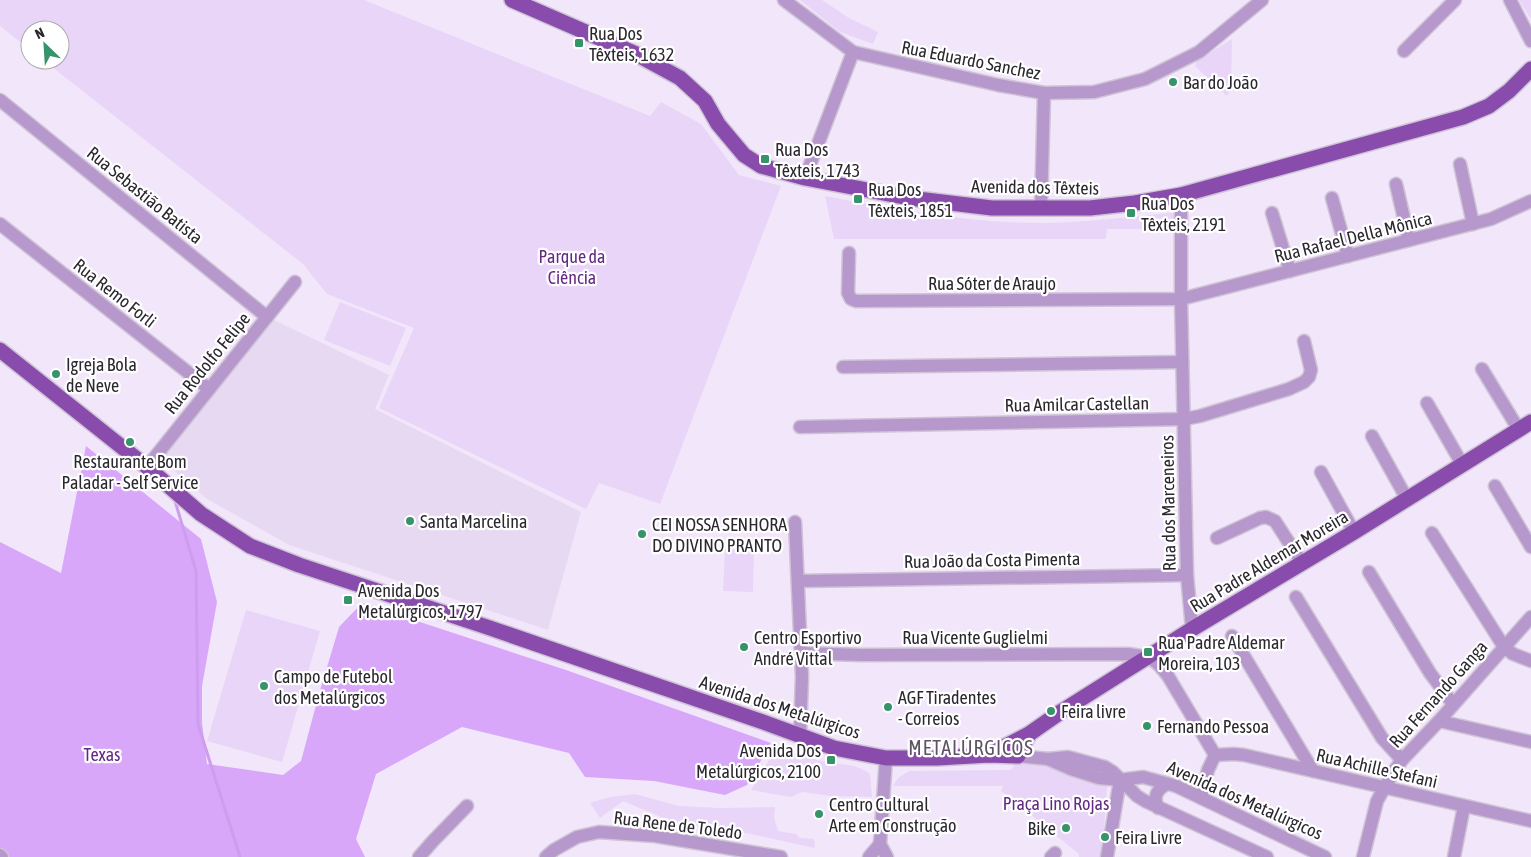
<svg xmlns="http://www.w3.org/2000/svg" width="1531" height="857" font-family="'Asap Condensed',sans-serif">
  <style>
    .built { fill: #e8d9f3 }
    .green { fill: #e9d5f8 }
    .forest { fill: #d8a7f9 }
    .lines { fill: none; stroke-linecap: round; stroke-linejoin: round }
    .stream { stroke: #cd9dee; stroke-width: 3 }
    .minor-casing { stroke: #cec4d5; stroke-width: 15 }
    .major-casing { stroke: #cec4d5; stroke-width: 18 }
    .minor { stroke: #b798cd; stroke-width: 12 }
    .major { stroke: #894cad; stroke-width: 15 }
    .poi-dot { fill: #37936a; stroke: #fff; stroke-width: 2 }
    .labels { text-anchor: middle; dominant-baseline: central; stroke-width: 4.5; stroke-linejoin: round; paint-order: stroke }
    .poi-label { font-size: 18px; fill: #2b272e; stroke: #fff; text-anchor: start }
    .street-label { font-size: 18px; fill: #2b272e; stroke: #fff }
    .park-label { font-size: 18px; fill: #642885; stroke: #fff }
    .quarter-label { font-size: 20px; letter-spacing: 1px; fill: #5c5363; stroke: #fff }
  </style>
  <rect width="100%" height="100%" fill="#f2e7fa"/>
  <!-- built -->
  <path class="built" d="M 274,320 L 391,376 L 389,375 L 375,409 L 581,512 L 548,630 L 289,545 L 207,499 L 162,460 Z"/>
  <!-- green -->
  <g class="green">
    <path d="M 0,0 L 364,0 L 650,116 L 661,102 L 701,124 L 739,175 L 781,186 L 660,504 L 599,483 L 586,509 L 379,408 L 414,328 L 327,294 L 303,264 L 43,60 L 60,60 L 60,30 L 30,30 L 30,50 L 0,26 Z"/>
    <path d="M 800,0 L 822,0 L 849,18 L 878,32 L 873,44 L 840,32 Z"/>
    <path d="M 1519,0 L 1531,0 L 1531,19 Z"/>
    <path d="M 1232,39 L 1231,89 L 1227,96 L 1195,66 L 1197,61 Z"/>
    <path d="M 825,196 C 896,209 967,223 1040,223 C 1087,223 1133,216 1180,212 L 1177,229 L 1107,229 L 1106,239 L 834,239 Z"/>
    <path d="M 340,302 L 406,328 L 390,366 L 324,340 Z"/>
    <path d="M 725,549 L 754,549 L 753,592 L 723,591 Z"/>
    <path d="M 246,610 L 320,631 L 282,762 L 207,741 Z"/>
    <path d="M 778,745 C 792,750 808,758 822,761 C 839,765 856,763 870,774 L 872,797 L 831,796 L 802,792 L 791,797 L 751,790 Z"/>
    <path d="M 1016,761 L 1031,763 L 1082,776 L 1107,786 L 1102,857 L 1079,857 L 1079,854 L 1053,833 L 1051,834 L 1039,821 L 1001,791 L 1003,786 L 893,786 L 898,778 L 909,771 L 1011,770 Z"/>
    <path d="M 635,794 L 679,806 L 720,808 L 775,807 L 774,818 L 778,831 L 796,834 L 800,838 L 814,839 L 815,848 L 736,831 L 698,826 L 661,817 L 623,801 L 600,818 L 590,803 L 610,797 Z"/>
  </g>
  <!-- forest -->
  <path class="forest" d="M 86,446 L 201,539 L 217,602 L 202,686 L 202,723 L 207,764 L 283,775 L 301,761 L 319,694 L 339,627 L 362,603 L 566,670 L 771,743 L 747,785 L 725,795 L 654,781 L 585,777 L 569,753 L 462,727 L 376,774 L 356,839 L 365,857 L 0,857 L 0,542 L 61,573 Z"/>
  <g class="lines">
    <!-- stream -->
    <path class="stream" d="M 175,501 L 196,571 L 198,724 L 240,857"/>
    <!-- minor casing -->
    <g class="minor-casing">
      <g id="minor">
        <path d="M 784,0 L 853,52 L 998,85 L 1044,93 L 1094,92 L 1145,79 L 1199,52 L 1262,0"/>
        <path d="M 1510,0 L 1531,41"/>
        <path d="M 1404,51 L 1455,0"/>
        <path d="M 0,100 L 267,317"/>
        <path d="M 1460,164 L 1473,224"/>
        <path d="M 805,178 L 853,52"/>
        <path d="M 1396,184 L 1409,240"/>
        <path d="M 1181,195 L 1181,299 L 1187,575 L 1192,629"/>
        <path d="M 1332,198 L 1348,256"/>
        <path d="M 1041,208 L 1044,93"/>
        <path d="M 1272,213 L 1290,271"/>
        <path d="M 0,224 L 209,389"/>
        <path d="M 849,253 L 848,293 L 851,299 L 856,301 L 1181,299 L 1491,219 L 1531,201"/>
        <path d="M 843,367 L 1182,362"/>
        <path d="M 1482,369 L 1519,430"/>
        <path d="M 1427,403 L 1462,464"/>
        <path d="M 800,427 L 1184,419 L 1200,416 L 1289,389 L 1304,382 L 1309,377 L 1311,370 L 1304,341"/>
        <path d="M 1372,436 L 1407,499"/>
        <path d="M 147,467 L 295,282"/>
        <path d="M 1321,472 L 1354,532"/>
        <path d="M 1495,486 L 1531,547"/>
        <path d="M 795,522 L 802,677 L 800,735"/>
        <path d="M 1432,533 L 1504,647 L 1513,654 L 1531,661"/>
        <path d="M 1217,538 L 1260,518 L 1266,517 L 1275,521 L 1302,563"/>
        <path d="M 1369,572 L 1430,673 L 1453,704"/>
        <path d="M 798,581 L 1187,575"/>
        <path d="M 1296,597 L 1382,738 L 1402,760"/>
        <path d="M 1232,636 L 1313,771"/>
        <path d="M 802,653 L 861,655 L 1128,654 C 1150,657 1154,657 1168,676 L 1215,755"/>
        <path d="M 1439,721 L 1531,742"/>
        <path d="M 1215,755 L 1234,754 L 1244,755 L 1531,821"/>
        <path d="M 1018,756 L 1048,759 L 1068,757 L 1105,767 L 1113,772 L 1137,796 L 1145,801 L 1267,857"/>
        <path d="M 886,758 L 880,844 L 887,857"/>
        <path d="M 1048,759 L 1071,769 L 1099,778 L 1120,780 L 1143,777 L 1176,786 L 1325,857"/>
        <path d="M 1201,798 L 1208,770 L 1215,755"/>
        <path d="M 1158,808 C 1153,797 1156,790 1167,784"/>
        <path d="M 0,855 L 2,857"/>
        <path d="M 419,857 L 433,841 L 467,806"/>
        <path d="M 546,857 L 554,850 L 577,837 L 599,832 L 655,836 L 781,857"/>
        <path d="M 869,857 L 880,844"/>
        <path d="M 1051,857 L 1055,853"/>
        <path d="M 1107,857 L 1120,780"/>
        <path d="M 1363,857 L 1377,801 L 1394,771 L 1402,760 L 1439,721 L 1531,617"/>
        <path d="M 1454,857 L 1464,806"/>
      </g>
    </g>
    <!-- major casing -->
    <g class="major-casing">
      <g id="major">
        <path d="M 512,0 L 636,54 L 680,78 L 705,101 L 718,124 L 744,155 L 761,166 L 805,178 L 909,198 L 992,208 L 1090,208 L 1135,203 L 1181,195 L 1463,117 L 1489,106 L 1509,91 L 1531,69"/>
        <path d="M 0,350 L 147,467 L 201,514 L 250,546 L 299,565 L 487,627 L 763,722 L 834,748 L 886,758 L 937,758 L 989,755 L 1018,756 L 1029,734"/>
        <path d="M 990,754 L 1029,734 L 1062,711 L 1192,629 L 1354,532 L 1531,422"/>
      </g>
    </g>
    <!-- minor -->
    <use href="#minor" class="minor"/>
    <!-- major -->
    <use href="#major" class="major"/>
  </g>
  <!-- markers -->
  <g class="poi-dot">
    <rect x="574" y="38" width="10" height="10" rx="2.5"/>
    <circle cx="1173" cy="82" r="5"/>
    <rect x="760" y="154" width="10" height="10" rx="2.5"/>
    <rect x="853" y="194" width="10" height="10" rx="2.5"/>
    <rect x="1126" y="208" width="10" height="10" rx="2.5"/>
    <circle cx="56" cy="374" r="5"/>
    <circle cx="130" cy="442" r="5"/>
    <circle cx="410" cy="521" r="5"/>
    <circle cx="642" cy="534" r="5"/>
    <rect x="343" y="595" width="10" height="10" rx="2.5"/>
    <circle cx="744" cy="647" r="5"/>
    <rect x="1143" y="647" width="10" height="10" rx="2.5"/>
    <circle cx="264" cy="686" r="5"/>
    <circle cx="888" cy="707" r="5"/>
    <circle cx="1051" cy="711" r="5"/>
    <circle cx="1147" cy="726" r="5"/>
    <rect x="826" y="755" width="10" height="10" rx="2.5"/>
    <circle cx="819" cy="814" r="5"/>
    <circle cx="1066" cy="828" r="5"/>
    <circle cx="1105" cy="837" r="5"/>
  </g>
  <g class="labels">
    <!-- poi labels -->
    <g class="poi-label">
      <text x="589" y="33">Rua Dos<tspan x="589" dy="21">Têxteis, 1632</tspan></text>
      <text x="1183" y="82">Bar do João</text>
      <text x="775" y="149">Rua Dos<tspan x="775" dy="21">Têxteis, 1743</tspan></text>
      <text x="868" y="189">Rua Dos<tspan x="868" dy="21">Têxteis, 1851</tspan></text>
      <text x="1141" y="203">Rua Dos<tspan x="1141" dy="21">Têxteis, 2191</tspan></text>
      <text x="66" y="364">Igreja Bola<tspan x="66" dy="21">de Neve</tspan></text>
      <text x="130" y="461" text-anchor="middle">Restaurante Bom<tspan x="130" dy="21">Paladar - Self Service</tspan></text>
      <text x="420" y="521">Santa Marcelina</text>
      <text x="652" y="524">CEI NOSSA SENHORA<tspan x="652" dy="21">DO DIVINO PRANTO</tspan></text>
      <text x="358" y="590">Avenida Dos<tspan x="358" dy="21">Metalúrgicos, 1797</tspan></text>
      <text x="754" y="637">Centro Esportivo<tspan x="754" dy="21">André Vittal</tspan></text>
      <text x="1158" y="642">Rua Padre Aldemar<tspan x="1158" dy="21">Moreira, 103</tspan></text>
      <text x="274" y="676">Campo de Futebol<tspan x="274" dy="21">dos Metalúrgicos</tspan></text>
      <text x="898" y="697">AGF Tiradentes<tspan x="898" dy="21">- Correios</tspan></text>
      <text x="1061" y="711">Feira livre</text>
      <text x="1157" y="726">Fernando Pessoa</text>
      <text x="821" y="750" text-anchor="end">Avenida Dos<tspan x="821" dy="21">Metalúrgicos, 2100</tspan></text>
      <text x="829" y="804">Centro Cultural<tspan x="829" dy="21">Arte em Construção</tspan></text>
      <text x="1056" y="828" text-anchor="end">Bike</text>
      <text x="1115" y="837">Feira Livre</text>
    </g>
    <!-- street labels -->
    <g class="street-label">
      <text transform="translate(971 60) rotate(11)">Rua Eduardo Sanchez</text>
      <text transform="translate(1035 187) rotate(1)">Avenida dos Têxteis</text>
      <text transform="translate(145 195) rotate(39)">Rua Sebastião Batista</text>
      <text transform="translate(1353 237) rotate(-14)">Rua Rafael Della Mônica</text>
      <text x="992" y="283">Rua Sóter de Araujo</text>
      <text transform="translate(115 293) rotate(38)">Rua Remo Forli</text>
      <text transform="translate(207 363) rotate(-51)">Rua Rodolfo Felipe</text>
      <text transform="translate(1077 404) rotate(-1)">Rua Amilcar Castellan</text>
      <text transform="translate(1168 503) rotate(-91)">Rua dos Marceneiros</text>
      <text transform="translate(992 560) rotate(-1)">Rua João da Costa Pimenta</text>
      <text transform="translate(1269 561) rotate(-31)">Rua Padre Aldemar Moreira</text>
      <text x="975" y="637">Rua Vicente Guglielmi</text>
      <text transform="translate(1438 694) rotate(-48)">Rua Fernando Ganga</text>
      <text transform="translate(780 707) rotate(18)">Avenida dos Metalúrgicos</text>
      <text transform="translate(1377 768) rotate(13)">Rua Achille Stefani</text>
      <text transform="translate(1245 800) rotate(24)">Avenida dos Metalúrgicos</text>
      <text transform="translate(678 825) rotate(7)">Rua Rene de Toledo</text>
    </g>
    <!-- park labels -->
    <g class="park-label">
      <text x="572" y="256">Parque da<tspan x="572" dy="21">Ciência</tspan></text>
      <text x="102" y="754">Texas</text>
      <text x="1056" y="803">Praça Lino Rojas</text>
    </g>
    <!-- quarter labels -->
    <g class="quarter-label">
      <text x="971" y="747">METALÚRGICOS</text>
    </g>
  </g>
  <!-- north arrow -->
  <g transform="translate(45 45) rotate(335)"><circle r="24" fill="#ffffff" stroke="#aaa9ab"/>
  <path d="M0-4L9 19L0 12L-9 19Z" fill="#37936a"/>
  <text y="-8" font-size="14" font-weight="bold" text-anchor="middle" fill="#2b272e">N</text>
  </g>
</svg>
